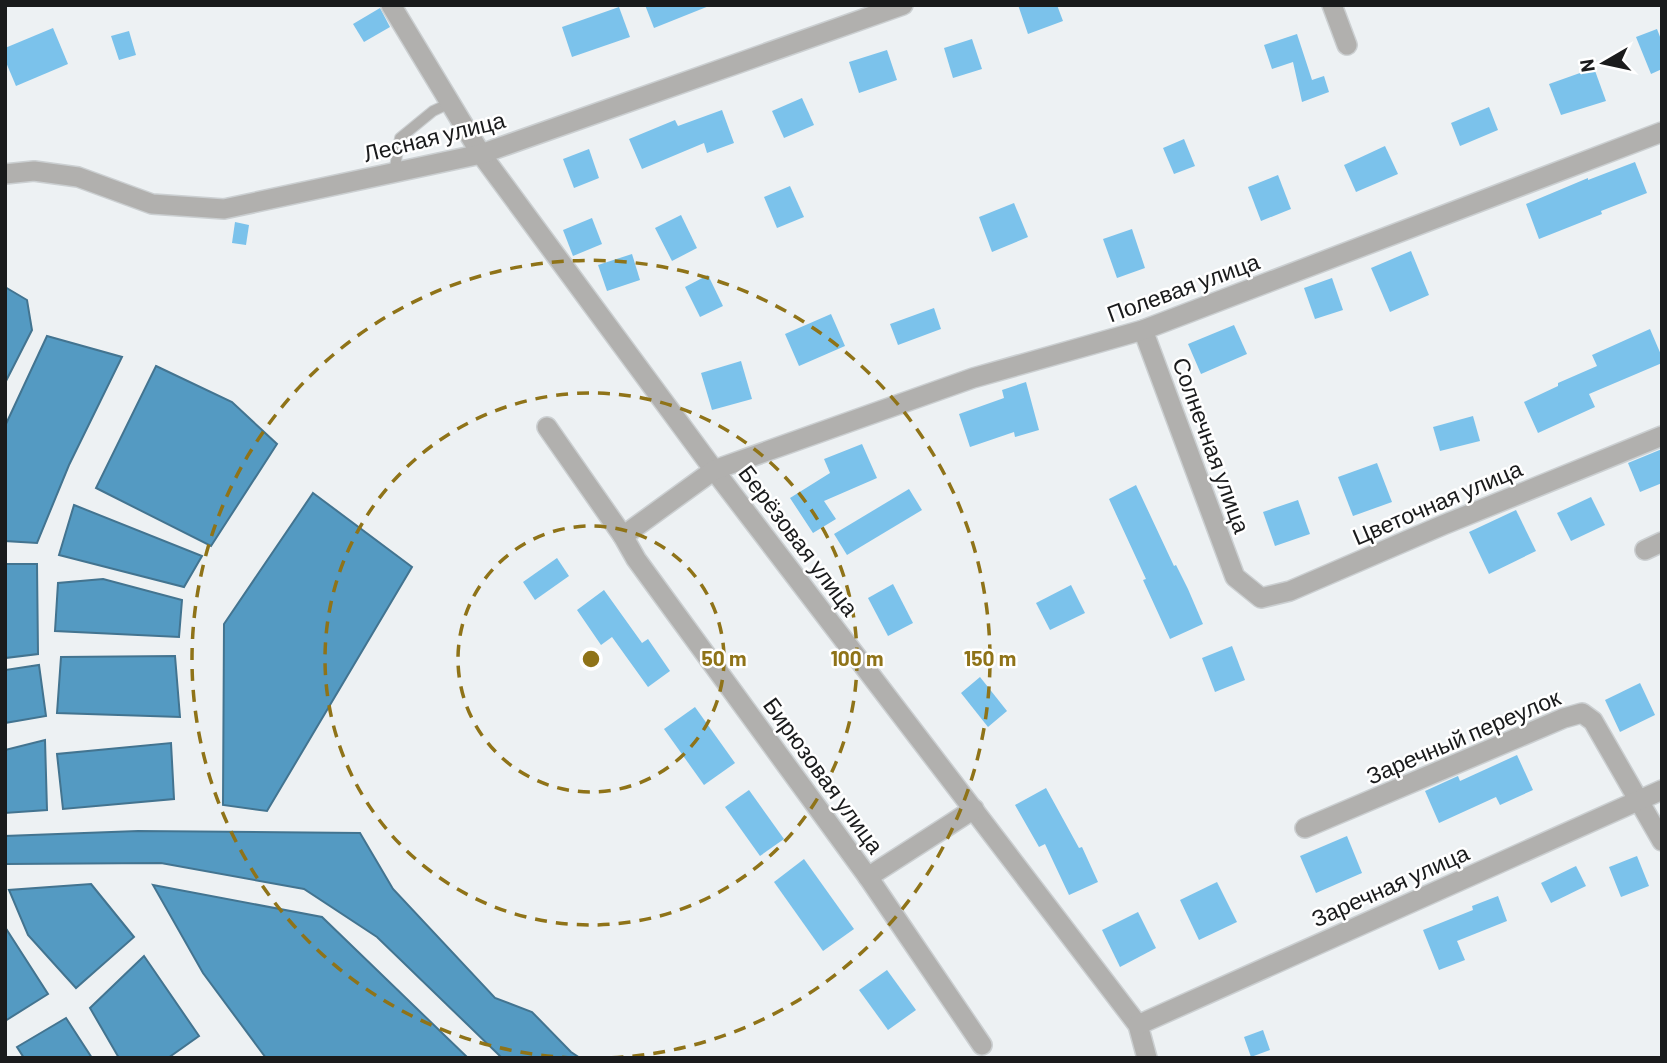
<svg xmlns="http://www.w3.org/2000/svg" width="1667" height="1063" font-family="Barlow,sans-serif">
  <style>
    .water { fill: #549ac2; stroke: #437490; stroke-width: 2 }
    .building { fill: #7bc2eb }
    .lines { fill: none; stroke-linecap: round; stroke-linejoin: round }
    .service-casing { stroke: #cbcfd1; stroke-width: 12 }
    .minor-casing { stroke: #cbcfd1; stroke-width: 22 }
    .service { stroke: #b1b0ae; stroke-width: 10 }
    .minor { stroke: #b1b0ae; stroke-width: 19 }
    .ring { fill: none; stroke: #8f7318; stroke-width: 3.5; stroke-dasharray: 12 9 }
    .labels { text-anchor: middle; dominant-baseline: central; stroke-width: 5; stroke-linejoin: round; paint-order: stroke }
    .street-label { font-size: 23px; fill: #1a1b1c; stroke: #fff }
    .centre { fill: #8f7318; stroke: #fff; stroke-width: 3.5 }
    .ring-label { font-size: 21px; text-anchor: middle; font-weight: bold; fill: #8f7318; stroke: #fff; stroke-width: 5; stroke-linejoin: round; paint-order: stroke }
  </style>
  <rect width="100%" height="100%" fill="#edf1f3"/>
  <!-- water -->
  <g class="water">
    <path d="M 5,287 L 27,300 L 32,330 L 5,383 Z"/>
    <path d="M 47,336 L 122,357 L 69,465 L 37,543 L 5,541 L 5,426 Z"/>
    <path d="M 156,366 L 232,402 L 277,444 L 211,546 L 96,488 Z"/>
    <path d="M 313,493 L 412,567 L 267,811 L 223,805 L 224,624 Z"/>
    <path d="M 74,505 L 202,556 L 184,587 L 59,555 Z"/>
    <path d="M 5,564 L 37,564 L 38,654 L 5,658 Z"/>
    <path d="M 103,579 L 182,600 L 179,637 L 55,631 L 58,583 Z"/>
    <path d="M 175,656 L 180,717 L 57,713 L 61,657 Z"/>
    <path d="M 39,665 L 46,716 L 5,723 L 5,670 Z"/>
    <path d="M 45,740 L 47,810 L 5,813 L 5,750 Z"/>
    <path d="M 171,743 L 174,799 L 63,809 L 57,754 Z"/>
    <path d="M 138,831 L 360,833 L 393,889 L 495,998 L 532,1012 L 571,1052 L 580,1058 L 502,1058 L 377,937 L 304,889 L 161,863 L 5,864 L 5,836 Z"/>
    <path d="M 91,884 L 134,937 L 76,988 L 28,935 L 9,890 Z"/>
    <path d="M 153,885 L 322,917 L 468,1058 L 266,1058 L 203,973 Z"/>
    <path d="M 5,927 L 48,994 L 5,1021 Z"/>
    <path d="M 144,956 L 199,1036 L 168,1058 L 119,1058 L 90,1008 Z"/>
    <path d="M 66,1018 L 92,1058 L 24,1058 L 17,1047 Z"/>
  </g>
  <!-- building -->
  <g class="building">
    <path d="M 645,5 L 709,5 L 709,6 L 654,28 Z"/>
    <path d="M 1018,5 L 1057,5 L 1063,21 L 1028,34 Z"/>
    <path d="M 619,7 L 630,37 L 572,57 L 562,27 Z"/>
    <path d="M 380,8 L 390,27 L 364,42 L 353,24 Z"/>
    <path d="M 53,28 L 68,64 L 16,86 L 5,60 L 5,48 Z"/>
    <path d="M 1657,29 L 1662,42 L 1662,69 L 1651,74 L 1636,37 Z"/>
    <path d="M 129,31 L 136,55 L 119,60 L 111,36 Z"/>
    <path d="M 1297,34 L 1312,80 L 1324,76 L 1329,92 L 1302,102 L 1293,62 L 1272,69 L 1264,45 Z"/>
    <path d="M 972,39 L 982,69 L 953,78 L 944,48 Z"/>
    <path d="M 887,50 L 897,80 L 859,93 L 849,62 Z"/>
    <path d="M 1594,68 L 1606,101 L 1561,115 L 1549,84 Z"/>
    <path d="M 802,98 L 814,125 L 784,138 L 772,111 Z"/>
    <path d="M 1489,107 L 1498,130 L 1460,146 L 1451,123 Z"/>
    <path d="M 722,110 L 734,143 L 707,153 L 704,143 L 642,169 L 629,139 L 675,120 L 678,126 Z"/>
    <path d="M 1184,139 L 1195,166 L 1174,174 L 1163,148 Z"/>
    <path d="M 1385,146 L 1398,174 L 1356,192 L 1344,165 Z"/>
    <path d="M 589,149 L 599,178 L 574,188 L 563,159 Z"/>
    <path d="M 1635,162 L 1647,193 L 1601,211 L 1602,214 L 1539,239 L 1526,204 L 1588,178 L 1588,180 Z"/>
    <path d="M 1278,175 L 1291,209 L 1261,221 L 1248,187 Z"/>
    <path d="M 790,186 L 804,217 L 777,228 L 764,197 Z"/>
    <path d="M 1014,203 L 1028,237 L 992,252 L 979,217 Z"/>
    <path d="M 681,215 L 697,248 L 672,261 L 655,228 Z"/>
    <path d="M 592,218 L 602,244 L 573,256 L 563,230 Z"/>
    <path d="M 235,222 L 249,225 L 246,245 L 232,243 Z"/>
    <path d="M 1132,229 L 1145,268 L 1117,278 L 1103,239 Z"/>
    <path d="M 1411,251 L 1429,295 L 1390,312 L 1371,268 Z"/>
    <path d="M 632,254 L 640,280 L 607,291 L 598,265 Z"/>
    <path d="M 708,275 L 723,306 L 700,317 L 685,287 Z"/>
    <path d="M 1332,278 L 1343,310 L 1315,319 L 1304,288 Z"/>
    <path d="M 934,308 L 941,329 L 898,345 L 890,324 Z"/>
    <path d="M 831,314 L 845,346 L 799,366 L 785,334 Z"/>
    <path d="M 1234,325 L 1247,354 L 1201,374 L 1188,344 Z"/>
    <path d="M 1650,329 L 1662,357 L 1662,363 L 1589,394 L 1595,407 L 1538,433 L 1524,402 L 1558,386 L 1558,383 L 1597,366 L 1592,355 Z"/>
    <path d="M 741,361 L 752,399 L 712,410 L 701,373 Z"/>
    <path d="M 1026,382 L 1039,430 L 1015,437 L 1014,432 L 970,447 L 959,414 L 1004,398 L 1002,390 Z"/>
    <path d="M 1473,416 L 1480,441 L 1440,451 L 1433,427 Z"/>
    <path d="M 862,444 L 877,478 L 824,501 L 836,519 L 813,533 L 790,498 L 830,473 L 824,459 Z"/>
    <path d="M 1662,449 L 1662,483 L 1640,492 L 1628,463 Z"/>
    <path d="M 1377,463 L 1392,502 L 1353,516 L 1338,477 Z"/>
    <path d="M 1136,485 L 1174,566 L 1176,565 L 1188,589 L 1203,624 L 1170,639 L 1143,580 L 1146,579 L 1109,499 Z"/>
    <path d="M 909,489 L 922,510 L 847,555 L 834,534 Z"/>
    <path d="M 1591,497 L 1605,525 L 1571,541 L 1557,513 Z"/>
    <path d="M 1298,500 L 1310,534 L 1275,546 L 1263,512 Z"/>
    <path d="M 1516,510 L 1536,551 L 1489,574 L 1469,532 Z"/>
    <path d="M 557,558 L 569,576 L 535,600 L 523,582 Z"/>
    <path d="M 893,584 L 913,623 L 888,636 L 868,598 Z"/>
    <path d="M 1071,585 L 1085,613 L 1050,630 L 1036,603 Z"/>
    <path d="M 604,590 L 642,643 L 648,639 L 670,671 L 648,687 L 612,637 L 601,645 L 577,610 Z"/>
    <path d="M 1232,646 L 1245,680 L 1215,692 L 1202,658 Z"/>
    <path d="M 980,677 L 1007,711 L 988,727 L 961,693 Z"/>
    <path d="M 1640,683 L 1655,715 L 1620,732 L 1605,700 Z"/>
    <path d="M 695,707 L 735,763 L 704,785 L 664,729 Z"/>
    <path d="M 1517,755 L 1533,790 L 1500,805 L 1496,797 L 1439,823 L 1425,791 L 1458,776 L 1460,781 Z"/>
    <path d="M 1046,788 L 1079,848 L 1082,847 L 1098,882 L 1069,895 L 1045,844 L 1039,847 L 1015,805 Z"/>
    <path d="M 749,790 L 784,839 L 760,856 L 725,807 Z"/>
    <path d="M 1347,836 L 1362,873 L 1316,893 L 1300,856 Z"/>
    <path d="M 1637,856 L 1649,886 L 1621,897 L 1609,867 Z"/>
    <path d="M 804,859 L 854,929 L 823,951 L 774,882 Z"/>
    <path d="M 1576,866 L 1586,886 L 1551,903 L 1541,883 Z"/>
    <path d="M 1217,882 L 1237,922 L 1199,940 L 1180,900 Z"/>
    <path d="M 1498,896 L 1507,921 L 1457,941 L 1465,960 L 1439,970 L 1423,930 L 1473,910 L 1472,906 Z"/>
    <path d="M 1138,912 L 1156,948 L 1120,967 L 1102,930 Z"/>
    <path d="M 887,970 L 916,1010 L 888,1030 L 859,990 Z"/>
    <path d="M 1263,1030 L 1270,1050 L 1251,1057 L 1244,1037 Z"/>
  </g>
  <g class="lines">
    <!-- service casing -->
    <g class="service-casing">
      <path id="service" d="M 394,173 L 400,138 L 433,111 L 450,103"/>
    </g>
    <!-- minor casing -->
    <g class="minor-casing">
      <g id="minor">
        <path d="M 391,5 L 481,154 L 714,470 L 1138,1025 L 1147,1058"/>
        <path d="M 1332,5 L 1347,45"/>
        <path d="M 5,174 L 34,171 L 78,177 L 152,204 L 224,209 L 481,154 L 903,5"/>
        <path d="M 1143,330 L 1235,577 L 1261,598 L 1290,591 L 1443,525 L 1662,436"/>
        <path d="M 547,427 L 623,536"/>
        <path d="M 1645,550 L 1662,542"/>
        <path d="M 1305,828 L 1564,718 L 1582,713 L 1593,721 L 1662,841"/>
        <path d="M 868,877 L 974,809"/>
        <path d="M 1138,1025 L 1662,790"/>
        <path d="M 982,1045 L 868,877 L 636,559 L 623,536 L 714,470 L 973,378 L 1143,330 L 1662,132"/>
      </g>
    </g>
    <!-- service -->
    <use href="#service" class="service"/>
    <!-- minor -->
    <use href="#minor" class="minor"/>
  </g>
  <!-- distance rings -->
  <g class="ring">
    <circle cx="591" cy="659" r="133"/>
    <circle cx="591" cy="659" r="266"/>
    <path d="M574 1058A399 399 0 1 1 608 1058"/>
  </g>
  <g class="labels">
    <!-- street labels -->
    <g class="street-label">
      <text transform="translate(434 136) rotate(-14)">Лесная улица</text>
      <text transform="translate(1183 287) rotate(-20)">Полевая улица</text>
      <text transform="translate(1212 445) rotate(70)">Солнечная улица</text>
      <text transform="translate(1437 502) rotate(-23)">Цветочная улица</text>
      <text transform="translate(799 540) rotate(53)">Берёзовая улица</text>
      <text transform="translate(1463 736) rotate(-23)">Заречный переулок</text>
      <text transform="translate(824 775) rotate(54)">Бирюзовая улица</text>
      <text transform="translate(1390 885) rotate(-24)">Заречная улица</text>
    </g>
  </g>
  <circle cx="591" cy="659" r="10" class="centre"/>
  <g class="ring-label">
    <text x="724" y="666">50 m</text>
    <text x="857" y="666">100 m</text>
    <text x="990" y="666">150 m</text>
  </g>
  <!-- border -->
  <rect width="1667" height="1063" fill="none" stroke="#1a1b1c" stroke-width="14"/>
  <!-- north arrow -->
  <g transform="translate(1604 63) rotate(261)" stroke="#ffffff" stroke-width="5" paint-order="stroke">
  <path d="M0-5L12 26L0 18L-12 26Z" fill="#1a1b1c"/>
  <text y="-10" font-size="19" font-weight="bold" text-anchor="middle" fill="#1a1b1c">N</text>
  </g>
</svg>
